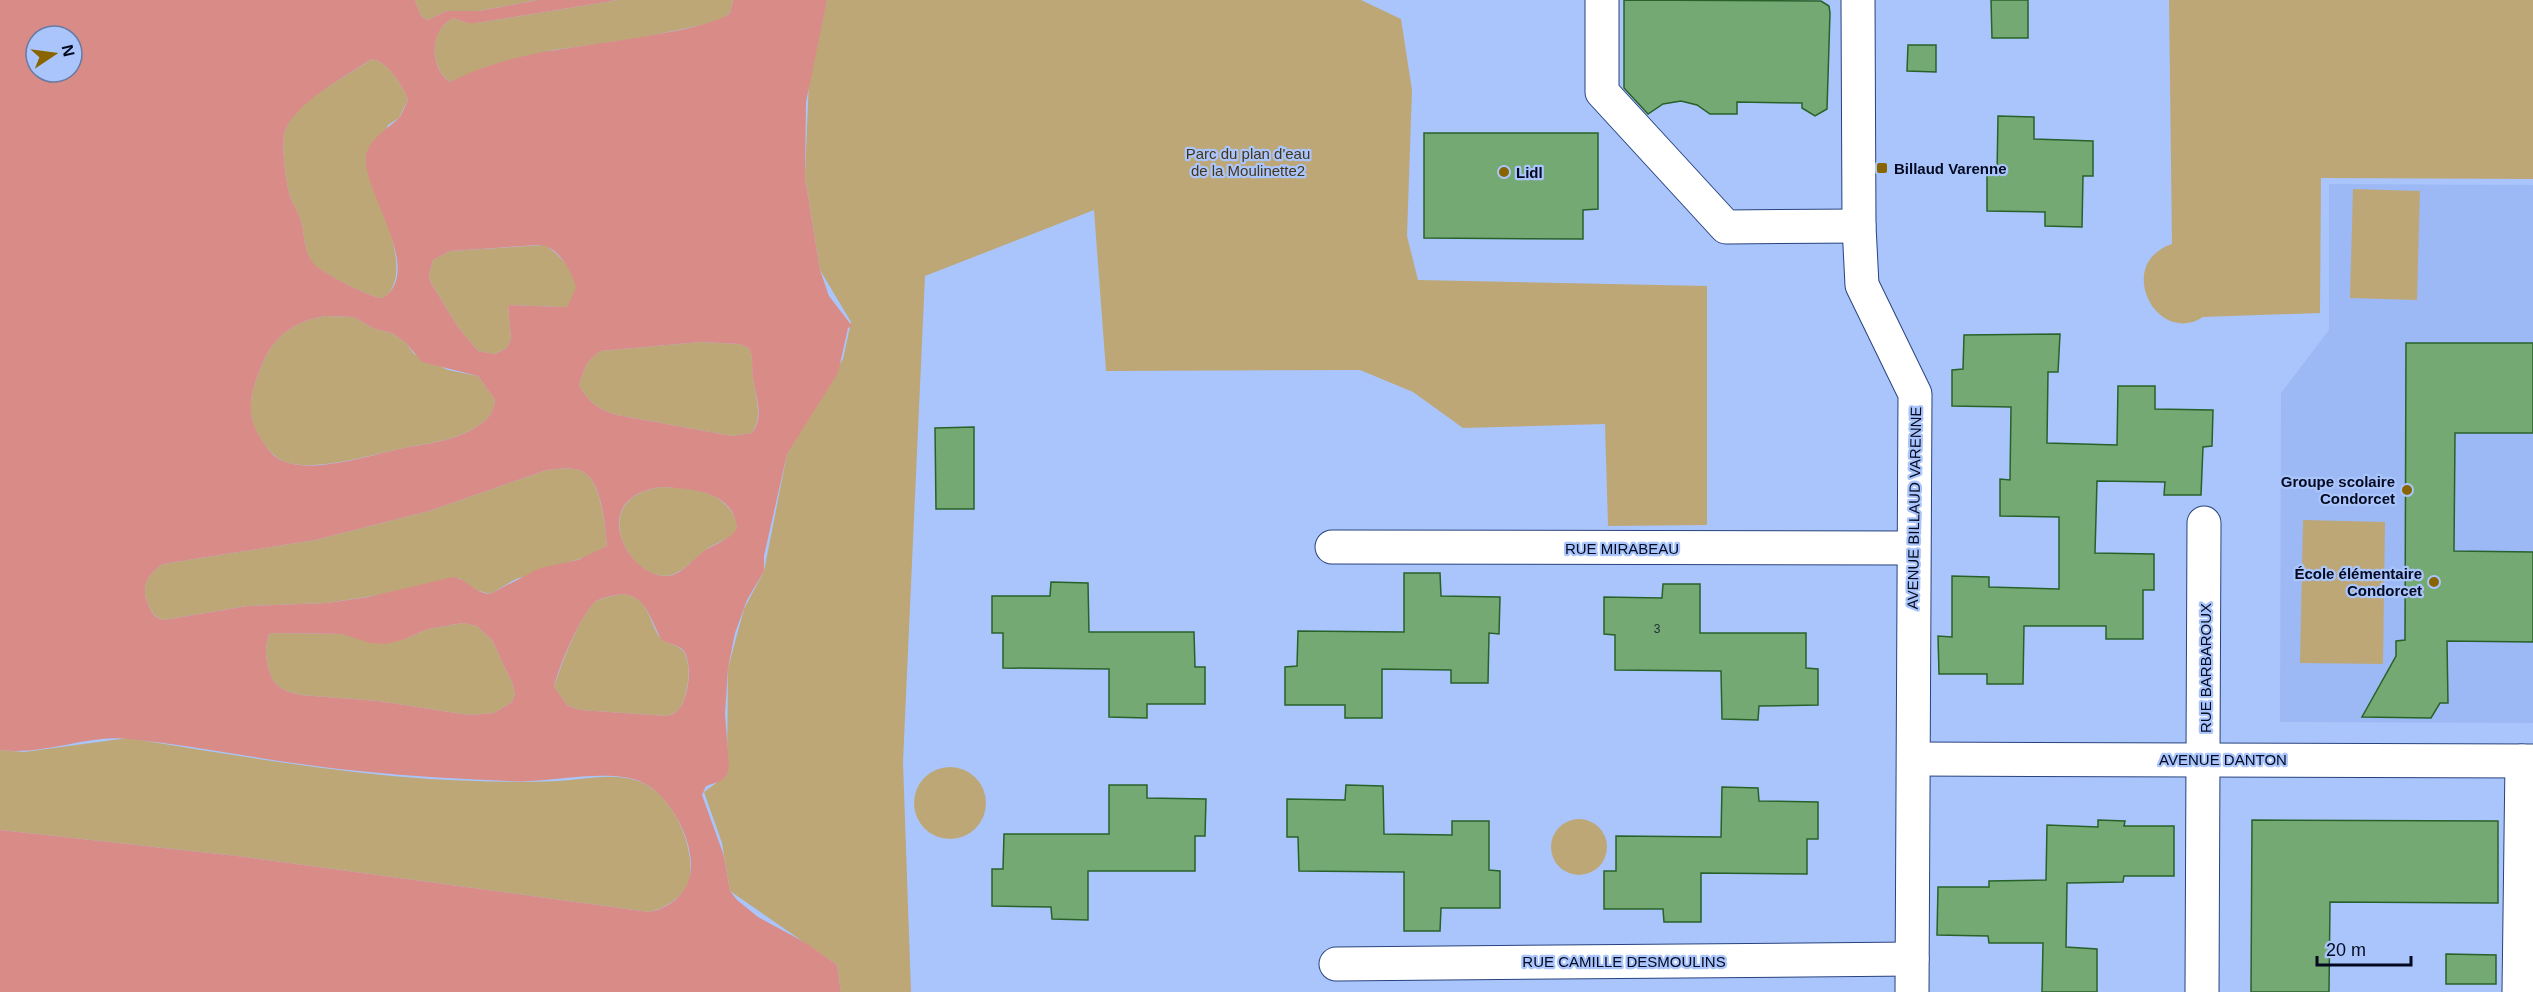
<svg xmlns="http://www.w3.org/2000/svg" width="2533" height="992" font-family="Arial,sans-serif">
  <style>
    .built { fill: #9cb9f5 }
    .green { fill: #bea777 }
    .water { fill: #d98c87; fill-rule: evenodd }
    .building { fill: #75a974; stroke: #29612b; stroke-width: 1.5 }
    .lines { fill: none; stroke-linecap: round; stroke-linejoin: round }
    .minor-casing { stroke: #29437e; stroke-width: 35 }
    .tertiary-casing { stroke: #29437e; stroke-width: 35 }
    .minor { stroke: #fff; stroke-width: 33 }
    .tertiary { stroke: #fff; stroke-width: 33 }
    .poi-dot { fill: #886501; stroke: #aac5fb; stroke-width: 2 }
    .labels { text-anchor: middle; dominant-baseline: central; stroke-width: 4.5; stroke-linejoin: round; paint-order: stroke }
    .number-label { font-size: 12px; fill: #203136 }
    .park-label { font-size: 15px; fill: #443517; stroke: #aac5fb }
    .poi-label { font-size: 15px; font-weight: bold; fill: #030921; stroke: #aac5fb; text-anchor: start }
    .street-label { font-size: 15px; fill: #030921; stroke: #aac5fb }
  </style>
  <rect width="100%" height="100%" fill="#aac5fb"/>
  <!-- built -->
  <path class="built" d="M 2329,184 L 2533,185 L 2533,723 L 2280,722 L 2281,393 L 2329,330 Z"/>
  <!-- green -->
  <g class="green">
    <path d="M 415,0 L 538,0 L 479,11 L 447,11 L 427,20 L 421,16 Z"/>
    <path d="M 618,0 L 733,0 L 730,13 L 716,22 L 635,39 L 553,50 L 486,68 L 450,82 C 429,67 429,30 453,18 L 467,23 L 477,23 Z"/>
    <path d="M 827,0 L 1361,0 L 1401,19 L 1412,90 L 1407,236 L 1418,280 L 1707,286 L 1707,525 L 1608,526 L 1605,424 L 1463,428 L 1413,392 L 1360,370 L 1106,371 L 1094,210 L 925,276 L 903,762 L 911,992 L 841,992 L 837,965 L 730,891 L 722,843 L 704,792 L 727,775 L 728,668 L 744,609 L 764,571 L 787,454 L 843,359 L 851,322 L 820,270 L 805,177 L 809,79 Z"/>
    <path d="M 2169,0 L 2533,0 L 2533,179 L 2321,178 L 2320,313 L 2203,317 C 2156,347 2114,263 2172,244 Z"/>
    <path d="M 372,59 C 387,61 402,85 408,99 L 399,118 L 388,125 L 368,174 C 379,202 416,276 383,298 C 373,299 320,272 314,265 C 305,254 305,243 303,230 C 302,219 294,207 290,196 C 286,182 280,141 286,128 C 299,99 346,77 372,59 Z"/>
    <path d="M 2353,189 L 2420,191 L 2417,300 L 2350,298 Z"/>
    <path d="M 544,245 C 557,251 578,274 576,290 C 575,296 570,302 567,307 L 561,307 L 508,305 L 511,339 L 507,348 L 495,354 L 478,351 L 458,327 L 431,283 L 429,275 L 433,260 L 450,251 Z"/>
    <path d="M 326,316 L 353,317 L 375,329 L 392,333 L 406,343 L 414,354 L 448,370 L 478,376 L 495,400 C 494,410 490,417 482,423 C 462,439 432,443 409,447 C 378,453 311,474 283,461 C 273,456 266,447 260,438 C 245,414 250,395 260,370 C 271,338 293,321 326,316 Z"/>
    <path d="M 701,342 L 739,344 L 749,348 C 754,358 751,366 753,377 C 755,397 764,415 752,433 L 732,436 L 617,415 C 599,410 587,401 579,385 L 587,363 L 600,351 Z"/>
    <path d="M 547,470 C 558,469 575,466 585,473 C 601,483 605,527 607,546 L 589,556 L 516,579 L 490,594 L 472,589 L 459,578 L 392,593 L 327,603 L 247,606 L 164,620 C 155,618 152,613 148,604 C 140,586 148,574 163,564 L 315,540 L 429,511 Z"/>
    <path d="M 661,487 C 688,488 720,489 734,516 C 736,520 739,529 735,533 C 728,539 714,544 707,549 C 696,556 685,570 674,574 C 635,590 580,499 661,487 Z"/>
    <path d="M 2303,520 L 2385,522 L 2383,664 L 2300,663 Z"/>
    <path d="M 622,594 C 646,596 649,617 657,633 C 663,644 676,643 683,651 C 693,663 688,698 679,709 C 676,713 671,714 667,716 L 580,710 L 568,706 L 554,687 C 560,668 580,614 595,602 C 603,597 614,596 622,594 Z"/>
    <path d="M 463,623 L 477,626 L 492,640 L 513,685 L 515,695 L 512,702 L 494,713 L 469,715 L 378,701 L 301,695 C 292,693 281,690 275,683 C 266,671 263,646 270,633 L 342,634 L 360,638 L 405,639 L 428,629 Z"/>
    <path d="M 128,738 C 227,754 329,772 430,779 C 472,781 515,783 557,781 C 584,780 612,772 638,781 C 671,792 694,843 690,875 C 688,894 667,908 649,912 L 237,856 L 0,830 L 0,750 L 24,752 Z"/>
    <circle cx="950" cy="803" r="36"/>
    <circle cx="1579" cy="847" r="28"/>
  </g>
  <!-- water -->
  <path class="water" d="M 0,0 L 415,0 L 421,16 L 427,20 L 447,11 L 479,11 L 538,0 L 618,0 L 477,23 L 467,23 L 453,18 C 429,30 429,68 450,82 C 481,66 521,55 556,50 C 589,44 710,31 730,13 L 733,0 L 827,0 L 806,102 L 805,177 L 820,270 L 829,296 L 852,326 L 848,328 L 838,373 L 787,454 L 764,556 L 764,571 L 747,600 L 735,633 L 728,668 L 725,714 L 729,766 L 727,775 L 721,781 L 706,786 L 702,795 L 724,856 L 730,891 L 737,900 L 758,917 L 806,943 L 837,965 L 841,992 L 0,992 L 0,830 L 237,856 L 649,912 C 666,909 684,897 689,879 C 699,848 670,792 639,781 C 604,768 547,784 508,781 C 458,779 409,776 359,771 C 282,764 207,747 130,739 C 87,734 44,756 0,750 ZM 36,36 L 72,36 L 72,72 L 36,72 ZM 372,59 C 387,61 402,85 408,99 C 405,105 403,114 398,119 C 385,131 365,141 366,161 C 366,196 424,271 383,298 C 373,299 320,272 314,264 C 305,253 305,243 303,230 C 302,218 294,207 290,196 C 286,182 280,141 286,128 C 300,100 346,76 372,59 ZM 538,245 C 558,245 572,271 576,288 L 567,307 L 561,307 L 508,305 L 511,339 L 507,348 L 495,354 L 478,351 L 458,327 L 431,283 L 429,275 L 433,260 L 450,251 ZM 326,316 L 353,317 L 375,329 L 392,333 L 406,343 L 422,362 L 478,376 L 495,400 C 494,410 490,417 482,423 C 462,439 433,443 409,447 C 377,453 313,475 283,461 C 273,457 266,447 261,439 C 245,414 250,395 260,370 C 271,338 293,321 326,316 ZM 701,342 L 739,344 L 749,348 C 754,359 751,367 753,377 C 755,397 765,415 752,433 L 732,436 L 617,415 C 599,410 587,401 579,385 L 587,363 L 600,351 ZM 547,470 C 558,469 575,466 585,473 C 602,484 605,527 607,546 L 578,560 L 540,568 L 490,594 C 474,593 467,579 453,577 L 368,597 L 327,603 L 247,606 L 164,620 C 154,618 152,613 148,604 C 140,586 148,574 163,564 L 315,540 L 429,511 ZM 661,487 C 691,489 733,490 737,528 C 733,538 713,545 704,551 C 694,558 685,570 675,574 C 637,591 578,499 661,487 ZM 622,594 C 648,596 651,623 662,640 C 668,644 677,644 683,650 C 693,662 689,697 679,709 C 676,713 672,714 667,716 L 580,710 L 568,706 L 554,687 C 558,668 581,614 595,602 C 602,597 613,596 622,594 ZM 463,623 L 477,626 L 492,640 L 513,685 L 515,695 L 512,702 L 494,713 L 469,715 L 378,701 L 301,695 C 292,693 281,690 275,683 C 266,671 263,645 270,633 L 342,634 L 370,643 L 386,644 L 405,639 L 428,629 Z"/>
  <!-- building -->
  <g class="building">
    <path d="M 1624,0 L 1821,1 L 1829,6 L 1830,13 L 1827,109 L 1815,116 L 1802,108 L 1802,103 L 1737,102 L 1737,114 L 1710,114 L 1697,105 L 1681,101 L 1663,104 L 1648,114 L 1624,88 Z"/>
    <path d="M 1991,0 L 2028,0 L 2028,38 L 1992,38 Z"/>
    <path d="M 1908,45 L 1936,45 L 1936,72 L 1907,71 Z"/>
    <path d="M 1998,116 L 2034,117 L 2034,139 L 2093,141 L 2093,176 L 2083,176 L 2082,227 L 2045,226 L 2045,212 L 1987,211 L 1987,175 L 1997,175 Z"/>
    <path d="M 1424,133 L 1598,133 L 1598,209 L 1583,210 L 1583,239 L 1424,238 Z"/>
    <path d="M 2060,334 L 2058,372 L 2048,372 L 2047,443 L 2117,445 L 2118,386 L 2155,386 L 2155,409 L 2213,410 L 2212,446 L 2203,447 L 2201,495 L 2164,495 L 2165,482 L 2097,481 L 2095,553 L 2154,554 L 2154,590 L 2143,590 L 2143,639 L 2106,639 L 2106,626 L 2024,626 L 2023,684 L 1987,684 L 1987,674 L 1939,674 L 1938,636 L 1952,637 L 1952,576 L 1989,577 L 1989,587 L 2059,589 L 2059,517 L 2000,516 L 2000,479 L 2010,480 L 2011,407 L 1952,406 L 1952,370 L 1963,369 L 1964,335 Z"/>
    <path d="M 2406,343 L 2533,343 L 2533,433 L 2455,433 L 2454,551 L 2533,552 L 2533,642 L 2447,641 L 2448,703 L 2440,703 L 2431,718 L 2362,717 L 2396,656 L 2396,641 L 2405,640 Z"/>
    <path d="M 974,427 L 974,509 L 936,509 L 935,428 Z"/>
    <path d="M 1404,573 L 1440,573 L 1441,596 L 1500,597 L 1499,634 L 1489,633 L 1488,683 L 1451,683 L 1451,670 L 1382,669 L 1382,718 L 1345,718 L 1345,705 L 1285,705 L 1285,667 L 1297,666 L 1298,631 L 1404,632 Z"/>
    <path d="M 1051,582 L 1088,583 L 1089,632 L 1194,632 L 1195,667 L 1205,667 L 1205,704 L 1147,704 L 1147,718 L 1109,717 L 1109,669 L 1003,668 L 1003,633 L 992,633 L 992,596 L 1050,596 Z"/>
    <path d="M 1663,584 L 1700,584 L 1700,633 L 1806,633 L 1806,668 L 1818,669 L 1818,705 L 1759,706 L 1758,720 L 1722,719 L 1721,671 L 1615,670 L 1615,635 L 1604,634 L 1604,597 L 1662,598 Z"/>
    <path d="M 1109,785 L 1147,785 L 1147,798 L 1206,799 L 1205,836 L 1195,836 L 1195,871 L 1088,871 L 1088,920 L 1052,919 L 1051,907 L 992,906 L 992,869 L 1003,869 L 1004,834 L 1109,834 Z"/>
    <path d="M 1346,785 L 1383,786 L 1384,834 L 1452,835 L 1452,821 L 1489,821 L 1489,870 L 1500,871 L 1500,908 L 1441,908 L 1440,931 L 1404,931 L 1404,872 L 1299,871 L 1298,837 L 1287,837 L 1287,799 L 1345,800 Z"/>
    <path d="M 1722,787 L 1758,788 L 1759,801 L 1818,802 L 1818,839 L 1807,839 L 1807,874 L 1701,873 L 1701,922 L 1664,922 L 1663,909 L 1604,909 L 1604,871 L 1616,871 L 1616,836 L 1721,837 Z"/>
    <path d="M 2098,820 L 2125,821 L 2124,826 L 2174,826 L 2174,876 L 2124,876 L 2123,882 L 2067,883 L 2066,947 L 2097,949 L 2097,992 L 2042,992 L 2043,943 L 1989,943 L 1988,936 L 1937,935 L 1938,887 L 1989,887 L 1989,881 L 2046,880 L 2047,825 L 2098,827 Z"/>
    <path d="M 2252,820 L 2498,821 L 2498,903 L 2330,902 L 2329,992 L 2251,992 Z"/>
    <path d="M 2446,954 L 2496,955 L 2496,984 L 2446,984 Z"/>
  </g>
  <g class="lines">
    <!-- minor casing -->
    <g class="minor-casing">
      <g id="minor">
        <path d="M 1602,0 L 1602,92 L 1726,227 L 1859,226"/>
        <path d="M 1332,547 L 1913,548"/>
        <path d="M 1914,759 L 2533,761"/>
        <path d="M 1336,964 L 1912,959"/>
        <path d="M 2202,992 L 2204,523"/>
        <path d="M 2519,992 L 2522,761"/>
      </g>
    </g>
    <!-- tertiary casing -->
    <g class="tertiary-casing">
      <path id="tertiary" d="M 1858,0 L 1859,226 L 1862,285 L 1915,394 L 1912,992"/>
    </g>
    <!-- minor -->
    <use href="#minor" class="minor"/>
    <!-- tertiary -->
    <use href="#tertiary" class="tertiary"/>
  </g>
  <!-- markers -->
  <g class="poi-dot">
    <rect x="1876" y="162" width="12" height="12" rx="3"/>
    <circle cx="1504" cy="172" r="6"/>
    <circle cx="2407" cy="490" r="6"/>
    <circle cx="2434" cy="582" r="6"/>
  </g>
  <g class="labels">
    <!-- number labels -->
    <g class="number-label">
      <text x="1657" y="629">3</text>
    </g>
    <!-- park labels -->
    <g class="park-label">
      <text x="1248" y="153">Parc du plan d'eau<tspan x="1248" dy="17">de la Moulinette2</tspan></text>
    </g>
    <!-- poi labels -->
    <g class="poi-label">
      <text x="1894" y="168">Billaud Varenne</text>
      <text x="1516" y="172">Lidl</text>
      <text x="2395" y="481" text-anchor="end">Groupe scolaire<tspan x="2395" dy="17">Condorcet</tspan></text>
      <text x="2422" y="573" text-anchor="end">École élémentaire<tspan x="2422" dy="17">Condorcet</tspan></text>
    </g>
    <!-- street labels -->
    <g class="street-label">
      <text transform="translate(1914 508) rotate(-89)">AVENUE BILLAUD VARENNE</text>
      <text x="1622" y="548">RUE MIRABEAU</text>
      <text transform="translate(2205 668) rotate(-90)">RUE BARBAROUX</text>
      <text x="2223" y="759">AVENUE DANTON</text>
      <text x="1624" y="961">RUE CAMILLE DESMOULINS</text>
    </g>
  </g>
  <!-- north arrow -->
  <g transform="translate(54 54) rotate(77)"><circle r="28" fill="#aac5fb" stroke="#677aa4" stroke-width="1.5"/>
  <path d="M0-4.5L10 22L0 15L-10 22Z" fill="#886501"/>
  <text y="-9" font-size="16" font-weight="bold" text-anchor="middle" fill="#030921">N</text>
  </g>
  <!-- scale -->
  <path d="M2317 956v9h94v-9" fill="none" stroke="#030921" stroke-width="3"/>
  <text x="2326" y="956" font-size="18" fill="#030921" stroke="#aac5fb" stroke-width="4.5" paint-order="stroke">20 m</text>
</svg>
